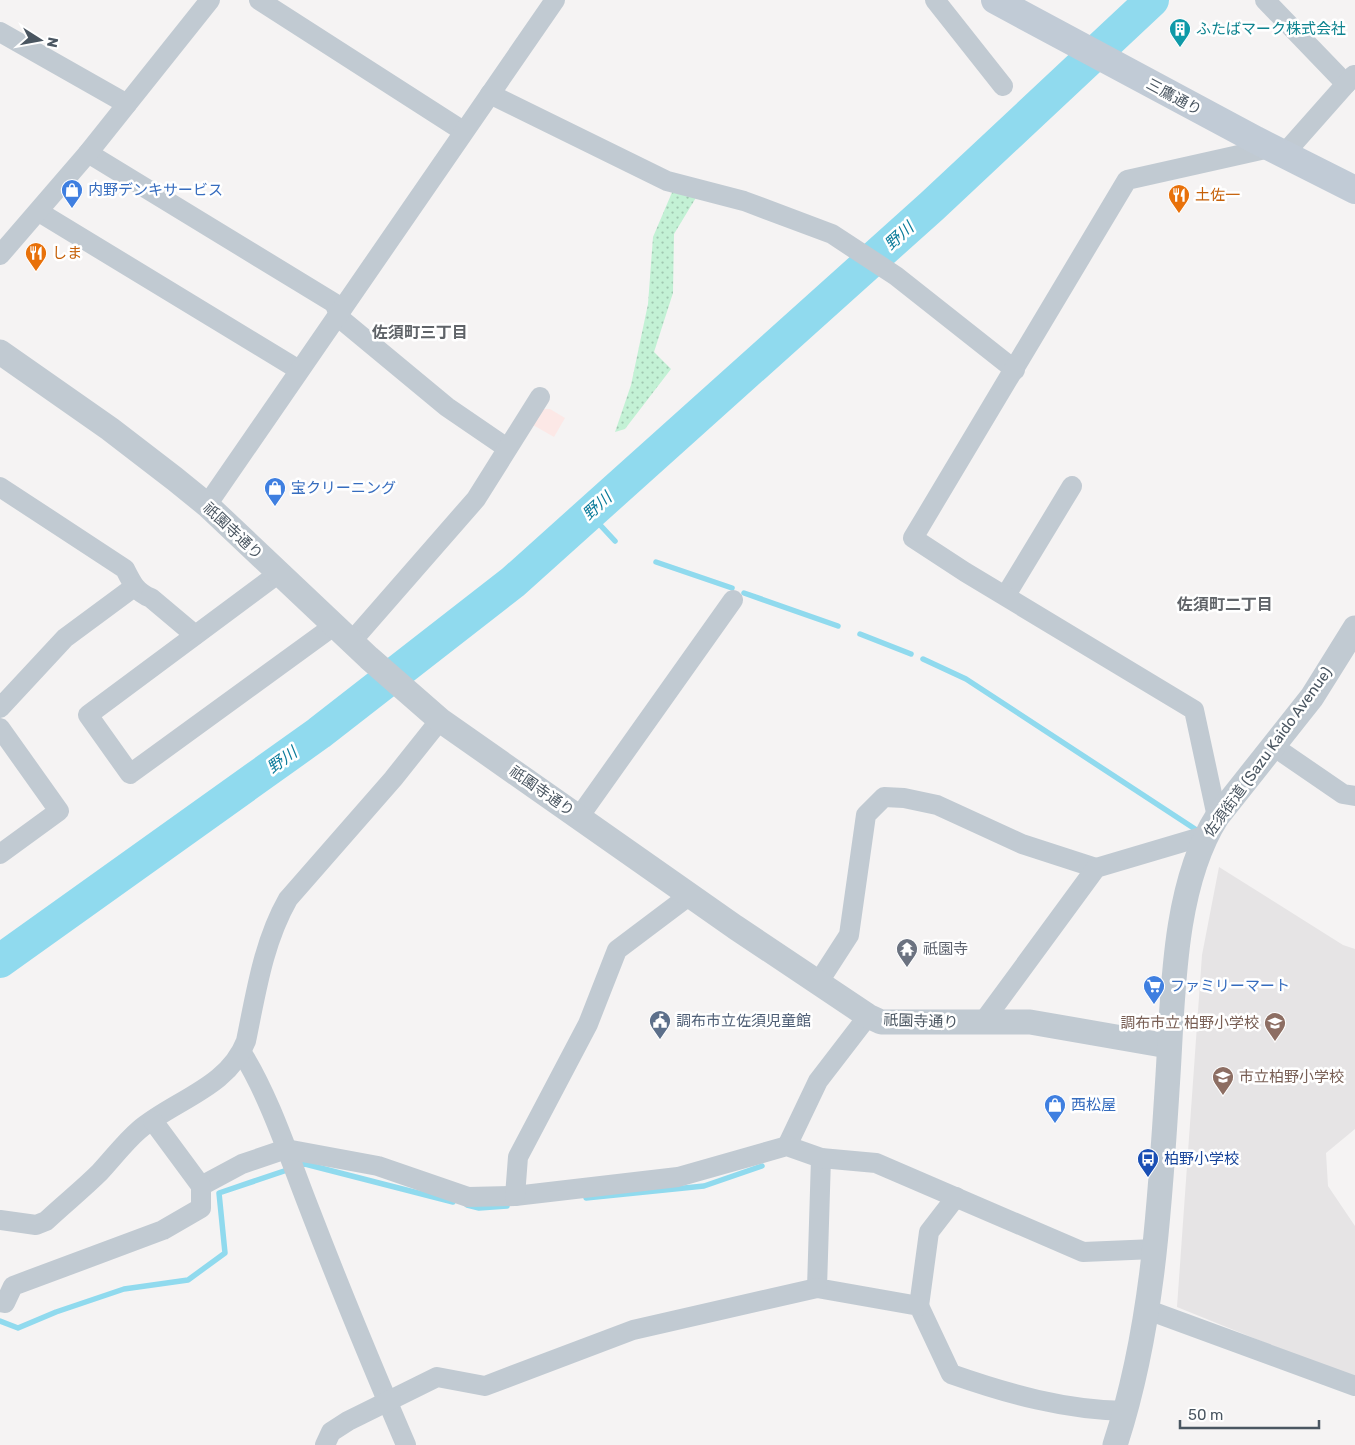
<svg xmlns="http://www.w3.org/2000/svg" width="1355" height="1445" font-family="Rubik,'Noto Sans JP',sans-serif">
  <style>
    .education { fill: #e6e4e5 }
    .medical { fill: #fce8e6 }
    .park { fill: url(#park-dots) }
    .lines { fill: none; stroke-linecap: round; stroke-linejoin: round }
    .stream { stroke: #90daee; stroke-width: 5.5 }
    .river { stroke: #90daee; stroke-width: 34 }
    .minor { stroke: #c1cad2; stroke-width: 20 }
    .tertiary { stroke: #c1cad2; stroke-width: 25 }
    .secondary { stroke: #c1cbd6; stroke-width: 28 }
    .labels { text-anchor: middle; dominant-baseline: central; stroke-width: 5; stroke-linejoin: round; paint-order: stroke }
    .culture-label { font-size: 15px; fill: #0d838f; stroke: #fff; text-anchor: start }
    .street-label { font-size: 15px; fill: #4a5661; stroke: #fff }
    .shop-label { font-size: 15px; fill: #366cbe; stroke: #fff; text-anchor: start }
    .food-label { font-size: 15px; fill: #c56008; stroke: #fff; text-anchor: start }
    .worship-label { font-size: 15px; fill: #5b616d; stroke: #fff; text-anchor: start }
    .service-label { font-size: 15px; fill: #4e5e75; stroke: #fff; text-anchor: start }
    .education-label { font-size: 15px; fill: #785e54; stroke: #fff; text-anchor: end }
    .transit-label { font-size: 15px; fill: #164399; stroke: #fff; text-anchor: start }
    .water-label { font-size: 16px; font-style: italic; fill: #0c7c9b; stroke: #fff }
    .neighbourhood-label { font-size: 16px; font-weight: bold; fill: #5f6368; stroke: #fff }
  </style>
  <defs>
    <pattern id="park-dots" width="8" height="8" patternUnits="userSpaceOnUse" patternTransform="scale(1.25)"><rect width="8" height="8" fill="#c3f1d5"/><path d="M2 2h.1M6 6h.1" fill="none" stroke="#a0c6b0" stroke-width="1.8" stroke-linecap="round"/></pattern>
  </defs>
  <rect width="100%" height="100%" fill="#f5f3f3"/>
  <!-- education -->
  <path class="education" d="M 1219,867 L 1343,945 L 1355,949 L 1355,1129 L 1326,1153 L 1328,1186 L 1355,1226 L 1355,1379 L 1177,1307 L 1202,955 Z"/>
  <!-- medical -->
  <path class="medical" d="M 542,409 L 550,409 L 565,418 L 554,437 L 533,425 Z"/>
  <!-- park -->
  <path class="park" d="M 673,190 L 697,196 L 674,234 L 673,293 L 654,352 L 671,369 L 625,429 L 615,432 L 631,385 L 648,304 L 653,237 Z"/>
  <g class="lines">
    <!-- stream -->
    <g class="stream">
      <path d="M 589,513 L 615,541"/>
      <path d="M 656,562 L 732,588"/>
      <path d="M 744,593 L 838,626"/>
      <path d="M 860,634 L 911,654"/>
      <path d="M 923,659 L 966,679 L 1195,829"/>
      <path d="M 586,1198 L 704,1186 L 762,1166"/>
      <path d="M 467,1205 L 479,1208 L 507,1206"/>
      <path d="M 0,1321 L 18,1328 L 56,1312 L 124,1289 L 188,1280 L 225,1253 L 219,1193 L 305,1164 L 453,1202"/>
    </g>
    <!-- river -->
    <path class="river" d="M 0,961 L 319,733 L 513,582 L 932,206 L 1152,0"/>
    <!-- minor -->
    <g class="minor">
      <path d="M 259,0 L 463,131"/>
      <path d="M 935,0 L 1003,86"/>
      <path d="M 1265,0 L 1346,84"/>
      <path d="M 0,32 L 127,104"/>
      <path d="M 490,94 L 667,181 L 744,201 L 832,234 L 896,276 L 1015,370"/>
      <path d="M 88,153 L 334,303 L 342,320 L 447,407 L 507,448"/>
      <path d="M 1284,154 L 1354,75"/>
      <path d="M 39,212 L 299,370"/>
      <path d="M 0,255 L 88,153 L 210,0"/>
      <path d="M 0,487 L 125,569 C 132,583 136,592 151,598 L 195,635"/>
      <path d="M 207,505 L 555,0"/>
      <path d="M 279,573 L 88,715 L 130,774 L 335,625"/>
      <path d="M 1006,595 L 1072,486"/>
      <path d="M 352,641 L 476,499 L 540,397"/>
      <path d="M 0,708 L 65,638 L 134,587"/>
      <path d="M 0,728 L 59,811 L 0,854"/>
      <path d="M 1273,746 L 1343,794 L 1355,796"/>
      <path d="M 579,817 L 733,600"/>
      <path d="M 1217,817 L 1194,710 L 965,572 L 913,538 L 1127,180 L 1270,148"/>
      <path d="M 818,983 L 849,935 L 866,815 L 884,797 L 904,798 L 937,805 L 1022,844 L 1096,868"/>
      <path d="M 983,1022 L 1096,868 L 1204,836"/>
      <path d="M 242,1053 C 270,1097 291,1163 311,1213 C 341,1291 373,1368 406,1445"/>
      <path d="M 787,1146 L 818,1081 L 868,1016"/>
      <path d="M 821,1158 L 817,1288 L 919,1306 L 951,1374 C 1008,1394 1065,1410 1126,1411"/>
      <path d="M 201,1186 L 242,1164 L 286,1149 L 378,1166 L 468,1197 L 515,1196 L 678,1177 L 787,1146 L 821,1158 L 876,1163 L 1083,1252 L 1155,1249"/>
      <path d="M 515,1196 L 518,1157 L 588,1024 L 617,950 L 690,895"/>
      <path d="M 0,1220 L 36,1225 L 46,1221 C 64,1204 83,1189 100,1172 C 113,1158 125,1142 139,1130 C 174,1100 228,1088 246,1041 C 256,993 263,943 288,899 L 393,779 L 440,720"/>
      <path d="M 0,1302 L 5,1303 L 13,1286 L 163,1230 L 201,1208 L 201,1186 L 153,1121"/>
      <path d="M 919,1306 L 929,1232 L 956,1197"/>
      <path d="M 1148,1310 L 1355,1386"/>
      <path d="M 325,1445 L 331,1432 L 348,1421 L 437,1377 L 485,1386 L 633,1330 L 817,1288"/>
    </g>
    <!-- tertiary -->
    <g class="tertiary">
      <path d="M 0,352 L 110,429 L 175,479 L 207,505 L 369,658 L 440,720 L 735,927 L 868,1016 L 881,1022 L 1030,1022 L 1168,1046"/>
      <path d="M 1115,1445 C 1154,1326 1160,1199 1168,1075 C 1173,995 1173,886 1217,817 L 1312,697 L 1355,628"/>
    </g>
    <!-- secondary -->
    <path class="secondary" d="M 995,0 L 1256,140 L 1355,190"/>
  </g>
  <!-- icons -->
  <defs>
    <g id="building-pin" transform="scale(1.125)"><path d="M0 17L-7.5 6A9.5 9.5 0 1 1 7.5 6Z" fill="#0f9aa8" stroke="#fff"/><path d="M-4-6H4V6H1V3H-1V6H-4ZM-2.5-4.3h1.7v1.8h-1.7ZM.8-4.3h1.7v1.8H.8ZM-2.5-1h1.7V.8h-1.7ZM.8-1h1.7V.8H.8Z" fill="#fff"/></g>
    <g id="shop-pin" transform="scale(1.125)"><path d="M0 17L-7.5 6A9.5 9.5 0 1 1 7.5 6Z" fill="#3f7fe0" stroke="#fff"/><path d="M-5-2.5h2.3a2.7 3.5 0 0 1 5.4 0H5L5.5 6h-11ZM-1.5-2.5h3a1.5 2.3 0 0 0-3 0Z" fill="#fff"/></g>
    <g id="restaurant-pin" transform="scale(1.125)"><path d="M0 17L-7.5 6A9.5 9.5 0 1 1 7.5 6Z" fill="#e8710a" stroke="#fff"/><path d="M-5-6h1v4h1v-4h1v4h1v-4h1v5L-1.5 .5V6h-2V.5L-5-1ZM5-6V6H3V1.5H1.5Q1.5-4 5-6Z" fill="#fff"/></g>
    <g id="temple-pin" transform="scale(1.125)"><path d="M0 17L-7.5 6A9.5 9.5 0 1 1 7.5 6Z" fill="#6b7280" stroke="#fff"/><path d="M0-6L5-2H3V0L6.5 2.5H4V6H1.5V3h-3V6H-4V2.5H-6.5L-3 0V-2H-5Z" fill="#fff"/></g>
    <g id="supermarket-pin" transform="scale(1.125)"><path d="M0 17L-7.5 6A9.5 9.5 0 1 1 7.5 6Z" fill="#3f7fe0" stroke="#fff"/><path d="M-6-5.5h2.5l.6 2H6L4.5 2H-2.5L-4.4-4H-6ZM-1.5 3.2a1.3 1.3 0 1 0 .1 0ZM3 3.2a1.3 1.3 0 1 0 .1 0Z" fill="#fff"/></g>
    <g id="civic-pin" transform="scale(1.125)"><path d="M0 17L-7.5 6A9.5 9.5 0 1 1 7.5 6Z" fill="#5c6f8a" stroke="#fff"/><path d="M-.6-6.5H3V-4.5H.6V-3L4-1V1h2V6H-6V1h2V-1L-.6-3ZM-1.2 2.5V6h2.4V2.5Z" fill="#fff"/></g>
    <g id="school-pin" transform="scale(1.125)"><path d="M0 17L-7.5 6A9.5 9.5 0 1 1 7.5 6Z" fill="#8d6e63" stroke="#fff"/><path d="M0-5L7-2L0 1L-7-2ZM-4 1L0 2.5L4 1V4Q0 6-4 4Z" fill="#fff"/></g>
    <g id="bus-pin" transform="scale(1.125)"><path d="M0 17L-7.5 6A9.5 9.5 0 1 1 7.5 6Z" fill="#1a4fb4" stroke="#fff"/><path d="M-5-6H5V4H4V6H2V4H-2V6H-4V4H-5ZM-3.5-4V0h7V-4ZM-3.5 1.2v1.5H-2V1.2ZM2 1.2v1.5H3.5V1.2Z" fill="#fff"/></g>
  </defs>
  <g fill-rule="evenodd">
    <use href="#building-pin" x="1180" y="29"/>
    <use href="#shop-pin" x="72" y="190"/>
    <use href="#restaurant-pin" x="1179" y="195"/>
    <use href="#restaurant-pin" x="36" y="253"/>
    <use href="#shop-pin" x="275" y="488"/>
    <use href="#temple-pin" x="907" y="949"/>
    <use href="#supermarket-pin" x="1154" y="986"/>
    <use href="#civic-pin" x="660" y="1021"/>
    <use href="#school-pin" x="1275" y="1023"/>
    <use href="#school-pin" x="1223" y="1077"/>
    <use href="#shop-pin" x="1055" y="1105"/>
    <use href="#bus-pin" x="1148" y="1159"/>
  </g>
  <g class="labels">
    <!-- culture labels -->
    <g class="culture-label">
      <text x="1196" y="29">ふたばマーク株式会社</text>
    </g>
    <!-- street labels -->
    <g class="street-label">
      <text transform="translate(1174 97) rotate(28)">三鷹通り</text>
      <text transform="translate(233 531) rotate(43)">祇園寺通り</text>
      <text transform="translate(1268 752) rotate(-54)">佐須街道 (Sazu Kaido Avenue)</text>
      <text transform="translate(542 791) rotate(35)">祇園寺通り</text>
      <text transform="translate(921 1021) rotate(2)">祇園寺通り</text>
    </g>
    <!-- shop labels -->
    <g class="shop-label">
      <text x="88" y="190">内野デンキサービス</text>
      <text x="291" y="488">宝クリーニング</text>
      <text x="1170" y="986">ファミリーマート</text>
      <text x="1071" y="1105">西松屋</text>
    </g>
    <!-- food labels -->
    <g class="food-label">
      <text x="1195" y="195">土佐一</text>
      <text x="52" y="253">しま</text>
    </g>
    <!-- worship labels -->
    <g class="worship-label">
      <text x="923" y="949">祇園寺</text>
    </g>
    <!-- service labels -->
    <g class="service-label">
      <text x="676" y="1021">調布市立佐須児童館</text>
    </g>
    <!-- education labels -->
    <g class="education-label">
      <text x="1259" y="1023">調布市立 柏野小学校</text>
      <text x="1239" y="1077" text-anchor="start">市立柏野小学校</text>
    </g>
    <!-- transit labels -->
    <g class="transit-label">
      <text x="1164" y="1159">柏野小学校</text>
    </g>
    <!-- water labels -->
    <g class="water-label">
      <text transform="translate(899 236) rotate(-42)">野川</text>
      <text transform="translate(597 506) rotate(-42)">野川</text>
      <text transform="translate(282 760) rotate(-36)">野川</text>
    </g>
    <!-- neighbourhood labels -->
    <g class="neighbourhood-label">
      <text x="420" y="332">佐須町三丁目</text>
      <text x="1225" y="604">佐須町二丁目</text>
    </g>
  </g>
  <!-- north arrow -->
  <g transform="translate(40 40) rotate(101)" stroke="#ffffff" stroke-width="4" paint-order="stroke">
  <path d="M0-4L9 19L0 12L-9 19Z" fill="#4a5661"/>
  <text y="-8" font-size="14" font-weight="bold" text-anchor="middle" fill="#4a5661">N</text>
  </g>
  <!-- scale -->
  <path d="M1180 1420v8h139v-8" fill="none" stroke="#4a5661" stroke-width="2.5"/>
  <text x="1188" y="1420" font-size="15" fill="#4a5661" stroke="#ffffff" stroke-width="4" paint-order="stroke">50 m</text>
</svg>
